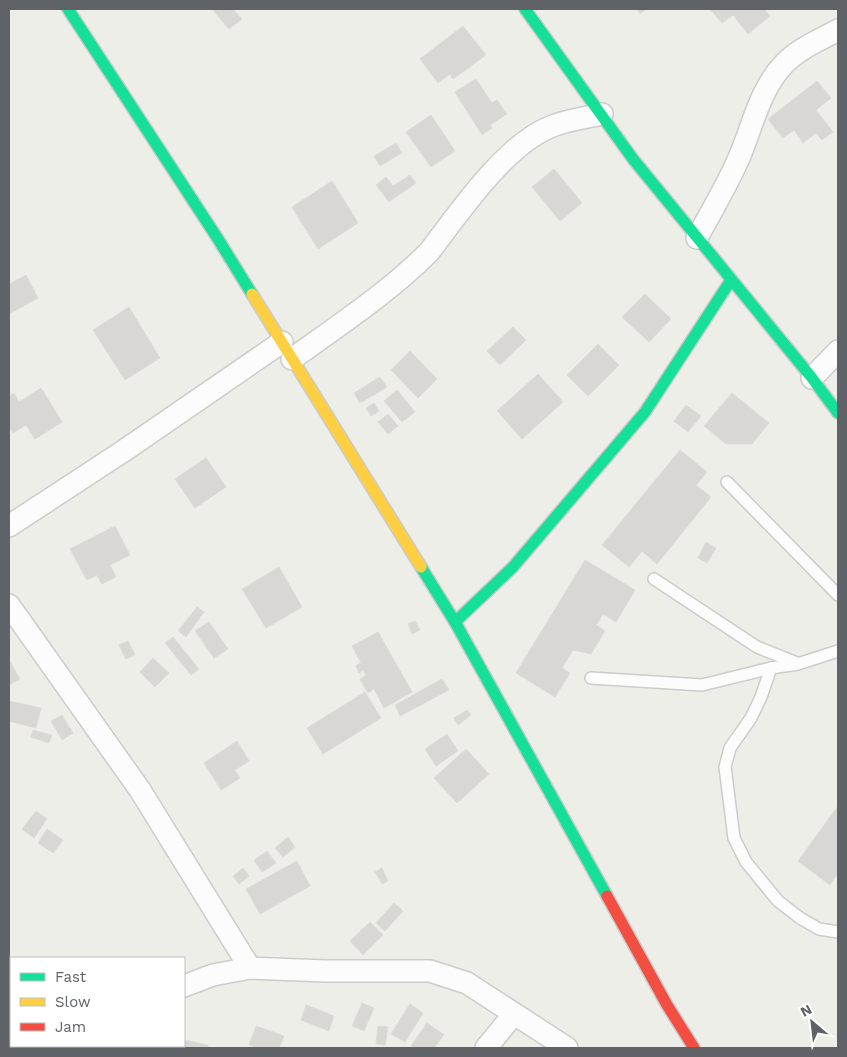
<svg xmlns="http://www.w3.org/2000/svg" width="847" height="1057" font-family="'Work Sans',sans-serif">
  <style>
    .building { fill: #d8d7d4; stroke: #dddcd8 }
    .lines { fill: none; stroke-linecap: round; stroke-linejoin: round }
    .lane-casing { stroke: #cbcccb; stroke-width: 14 }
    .street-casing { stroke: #cbcccb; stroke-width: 24 }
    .fast-casing { stroke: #c9caca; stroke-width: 14 }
    .slow-casing { stroke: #c9caca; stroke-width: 14 }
    .jam-casing { stroke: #c9caca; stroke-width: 14 }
    .lane { stroke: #fcfcfc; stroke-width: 11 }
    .street { stroke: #fcfcfc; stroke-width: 21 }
    .fast { stroke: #16e098; stroke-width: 11 }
    .slow { stroke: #ffcf43; stroke-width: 11 }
    .jam { stroke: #f24e42; stroke-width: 11 }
  </style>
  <rect width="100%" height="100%" fill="#eeeee9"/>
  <!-- building -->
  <g class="building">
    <path d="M 212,9 L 233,9 L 242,19 L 229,29 Z"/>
    <path d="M 637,9 L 646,9 L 640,14 Z"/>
    <path d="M 710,9 L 764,9 L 770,16 L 748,34 L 733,15 L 722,23 Z"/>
    <path d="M 463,26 L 486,55 L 453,79 L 450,74 L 438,83 L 420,59 Z"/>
    <path d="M 476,79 L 492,103 L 497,100 L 507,114 L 490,125 L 492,128 L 482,135 L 455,92 Z"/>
    <path d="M 817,81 L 831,98 L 816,110 L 833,132 L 822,140 L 816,133 L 803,143 L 794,130 L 783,138 L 768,119 Z"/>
    <path d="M 431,115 L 455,151 L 431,167 L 406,132 Z"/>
    <path d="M 396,143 L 402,153 L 380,166 L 374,156 Z"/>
    <path d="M 554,169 L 582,203 L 560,221 L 532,187 Z"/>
    <path d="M 410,175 L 416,183 L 389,202 L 376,185 L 386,177 L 393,186 Z"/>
    <path d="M 332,181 L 358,223 L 318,249 L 292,207 Z"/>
    <path d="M 26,275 L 38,298 L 9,314 L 9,284 Z"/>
    <path d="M 645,294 L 671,319 L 649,342 L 622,317 Z"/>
    <path d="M 129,307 L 160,358 L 125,380 L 93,330 Z"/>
    <path d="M 513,327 L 526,340 L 500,365 L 487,351 Z"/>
    <path d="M 598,344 L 619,365 L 588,396 L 567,375 Z"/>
    <path d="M 410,351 L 437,379 L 418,398 L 391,370 Z"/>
    <path d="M 538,374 L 563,402 L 522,439 L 497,411 Z"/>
    <path d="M 380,377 L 387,387 L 360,403 L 354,393 Z"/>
    <path d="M 41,388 L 62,422 L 35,439 L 26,425 L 13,433 L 9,426 L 9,396 L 14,393 L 19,402 Z"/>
    <path d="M 397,390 L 415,412 L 402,422 L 384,401 Z"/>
    <path d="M 732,393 L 769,423 L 752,444 L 726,444 L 704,426 Z"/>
    <path d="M 374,403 L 379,411 L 371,416 L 366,408 Z"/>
    <path d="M 686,405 L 701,416 L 688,432 L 674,421 Z"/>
    <path d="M 388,414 L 398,426 L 388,434 L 378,422 Z"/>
    <path d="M 680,450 L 707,472 L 696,485 L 711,497 L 657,564 L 642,551 L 629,567 L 602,545 Z"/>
    <path d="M 206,458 L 226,487 L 195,508 L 175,479 Z"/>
    <path d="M 115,526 L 130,555 L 110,565 L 116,577 L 102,584 L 97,575 L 87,580 L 70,549 Z"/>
    <path d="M 706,542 L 716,548 L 707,563 L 698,558 Z"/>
    <path d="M 585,560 L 635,590 L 616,622 L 603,614 L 596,625 L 605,631 L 591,654 L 573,650 L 562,668 L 570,673 L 555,697 L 516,673 Z"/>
    <path d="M 279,567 L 302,607 L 266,628 L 242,589 Z"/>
    <path d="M 197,607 L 204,612 L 186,637 L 178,631 Z"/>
    <path d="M 415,621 L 420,630 L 412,634 L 408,624 Z"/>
    <path d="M 209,622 L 228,649 L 214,658 L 195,631 Z"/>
    <path d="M 378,632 L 412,692 L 384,708 L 374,689 L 368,693 L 360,679 L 366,675 L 363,670 L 359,673 L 356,666 L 361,663 L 352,646 Z"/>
    <path d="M 173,637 L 199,669 L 191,675 L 165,643 Z"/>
    <path d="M 128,641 L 135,655 L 126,659 L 119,645 Z"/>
    <path d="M 153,658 L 169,673 L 155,687 L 140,672 Z"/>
    <path d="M 9,660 L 20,679 L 9,685 Z"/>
    <path d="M 442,679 L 449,690 L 400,716 L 395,705 Z"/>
    <path d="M 365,692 L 381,718 L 323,754 L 307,728 Z"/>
    <path d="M 9,701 L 41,708 L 36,728 L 9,721 Z"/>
    <path d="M 467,710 L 471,715 L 458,725 L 454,718 Z"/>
    <path d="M 62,715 L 73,733 L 62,740 L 51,721 Z"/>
    <path d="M 33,730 L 52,735 L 49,743 L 31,737 Z"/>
    <path d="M 447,734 L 458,751 L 436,766 L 425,749 Z"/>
    <path d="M 237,741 L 249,761 L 235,770 L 240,778 L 221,790 L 204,763 Z"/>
    <path d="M 466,749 L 489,774 L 457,803 L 434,778 Z"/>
    <path d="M 838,806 L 838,873 L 830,885 L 798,861 Z"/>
    <path d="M 36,811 L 47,819 L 34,838 L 22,829 Z"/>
    <path d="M 47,829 L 63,840 L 53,853 L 38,843 Z"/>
    <path d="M 288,837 L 295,847 L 283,857 L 275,848 Z"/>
    <path d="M 267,851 L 276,863 L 262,872 L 254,860 Z"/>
    <path d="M 297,861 L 310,886 L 260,914 L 246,889 Z"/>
    <path d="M 243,868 L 249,876 L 239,884 L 233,876 Z"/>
    <path d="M 382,868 L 388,881 L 382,884 L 375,872 Z"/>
    <path d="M 394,903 L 403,911 L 385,931 L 376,923 Z"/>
    <path d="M 370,922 L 383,935 L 363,955 L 350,941 Z"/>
    <path d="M 362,1003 L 374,1008 L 364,1031 L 352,1026 Z"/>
    <path d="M 410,1004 L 423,1013 L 405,1042 L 391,1034 Z"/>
    <path d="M 306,1005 L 334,1016 L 329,1031 L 301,1020 Z"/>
    <path d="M 427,1023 L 444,1035 L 434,1048 L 414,1048 L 411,1046 Z"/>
    <path d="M 256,1026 L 284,1036 L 279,1048 L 258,1048 L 249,1045 Z"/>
    <path d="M 378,1026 L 388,1027 L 385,1045 L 376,1044 Z"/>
    <path d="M 184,1040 L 208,1045 L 208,1048 L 176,1048 L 177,1046 L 184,1046 Z"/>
  </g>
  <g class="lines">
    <!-- lane casing -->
    <g class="lane-casing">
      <g id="lane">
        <path d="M 727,482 L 838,595"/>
        <path d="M 654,579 L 757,647 L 797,663"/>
        <path d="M 771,668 L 761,697 L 751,718 L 730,748 L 725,767 L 734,838 L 746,862 L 778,901 L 800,918 L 819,929 L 838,932"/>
        <path d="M 591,678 L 702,685 L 771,668 L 798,664 L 838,651"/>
      </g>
    </g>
    <!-- street casing -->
    <g class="street-casing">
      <g id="street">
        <path d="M 697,238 C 711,212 726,187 738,160 C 752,129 759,90 784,64 C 798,49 820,40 838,30"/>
        <path d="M 292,359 C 339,325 388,293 429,252 C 459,213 504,146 550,127 C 566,120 585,118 602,114"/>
        <path d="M 812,378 L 838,351"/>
        <path d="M 9,526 L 125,450 L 282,342"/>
        <path d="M 9,605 L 140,790 L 250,968"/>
        <path d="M 184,986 L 213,975 L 250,968 L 326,971 L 430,971 L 467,983 L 567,1048"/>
        <path d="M 75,1048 L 78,1046"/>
        <path d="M 486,1048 L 514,1014"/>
      </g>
    </g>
    <!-- fast casing -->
    <g class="fast-casing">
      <g id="fast">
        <path d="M 68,9 L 218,239 L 252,294"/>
        <path d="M 525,9 L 633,159 L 812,378 L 838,413"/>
        <path d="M 421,567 L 455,622 L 607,896"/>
        <path d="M 455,622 L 513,567 L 645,412 L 731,280"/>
      </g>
    </g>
    <!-- slow casing -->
    <g class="slow-casing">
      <path id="slow" d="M 252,294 L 421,567"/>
    </g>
    <!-- jam casing -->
    <g class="jam-casing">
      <path id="jam" d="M 607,896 L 667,1005 L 694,1048"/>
    </g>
    <!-- lane -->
    <use href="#lane" class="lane"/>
    <!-- street -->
    <use href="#street" class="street"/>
    <!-- fast -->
    <use href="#fast" class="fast"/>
    <!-- slow -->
    <use href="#slow" class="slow"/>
    <!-- jam -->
    <use href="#jam" class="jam"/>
  </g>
  <!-- border -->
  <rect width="847" height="1057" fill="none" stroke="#5f6266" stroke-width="20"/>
  <!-- legend -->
  <rect x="10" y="957" width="175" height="90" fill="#ffffff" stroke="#bfc0c2"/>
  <rect x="20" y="973" width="25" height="8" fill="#16e098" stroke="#bfc0c2"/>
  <text x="55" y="982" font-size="15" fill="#5f6266">Fast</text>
  <rect x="20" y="998" width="25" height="8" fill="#ffcf43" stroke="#bfc0c2"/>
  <text x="55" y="1007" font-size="15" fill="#5f6266">Slow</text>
  <rect x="20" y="1023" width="25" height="8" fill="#f24e42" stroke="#bfc0c2"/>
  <text x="55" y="1032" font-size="15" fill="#5f6266">Jam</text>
  <!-- north arrow -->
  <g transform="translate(812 1022) rotate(332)" stroke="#ffffff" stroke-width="4" paint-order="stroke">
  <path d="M0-4L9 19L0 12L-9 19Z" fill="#5f6266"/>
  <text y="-8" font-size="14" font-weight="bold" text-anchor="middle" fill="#5f6266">N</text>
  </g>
</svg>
